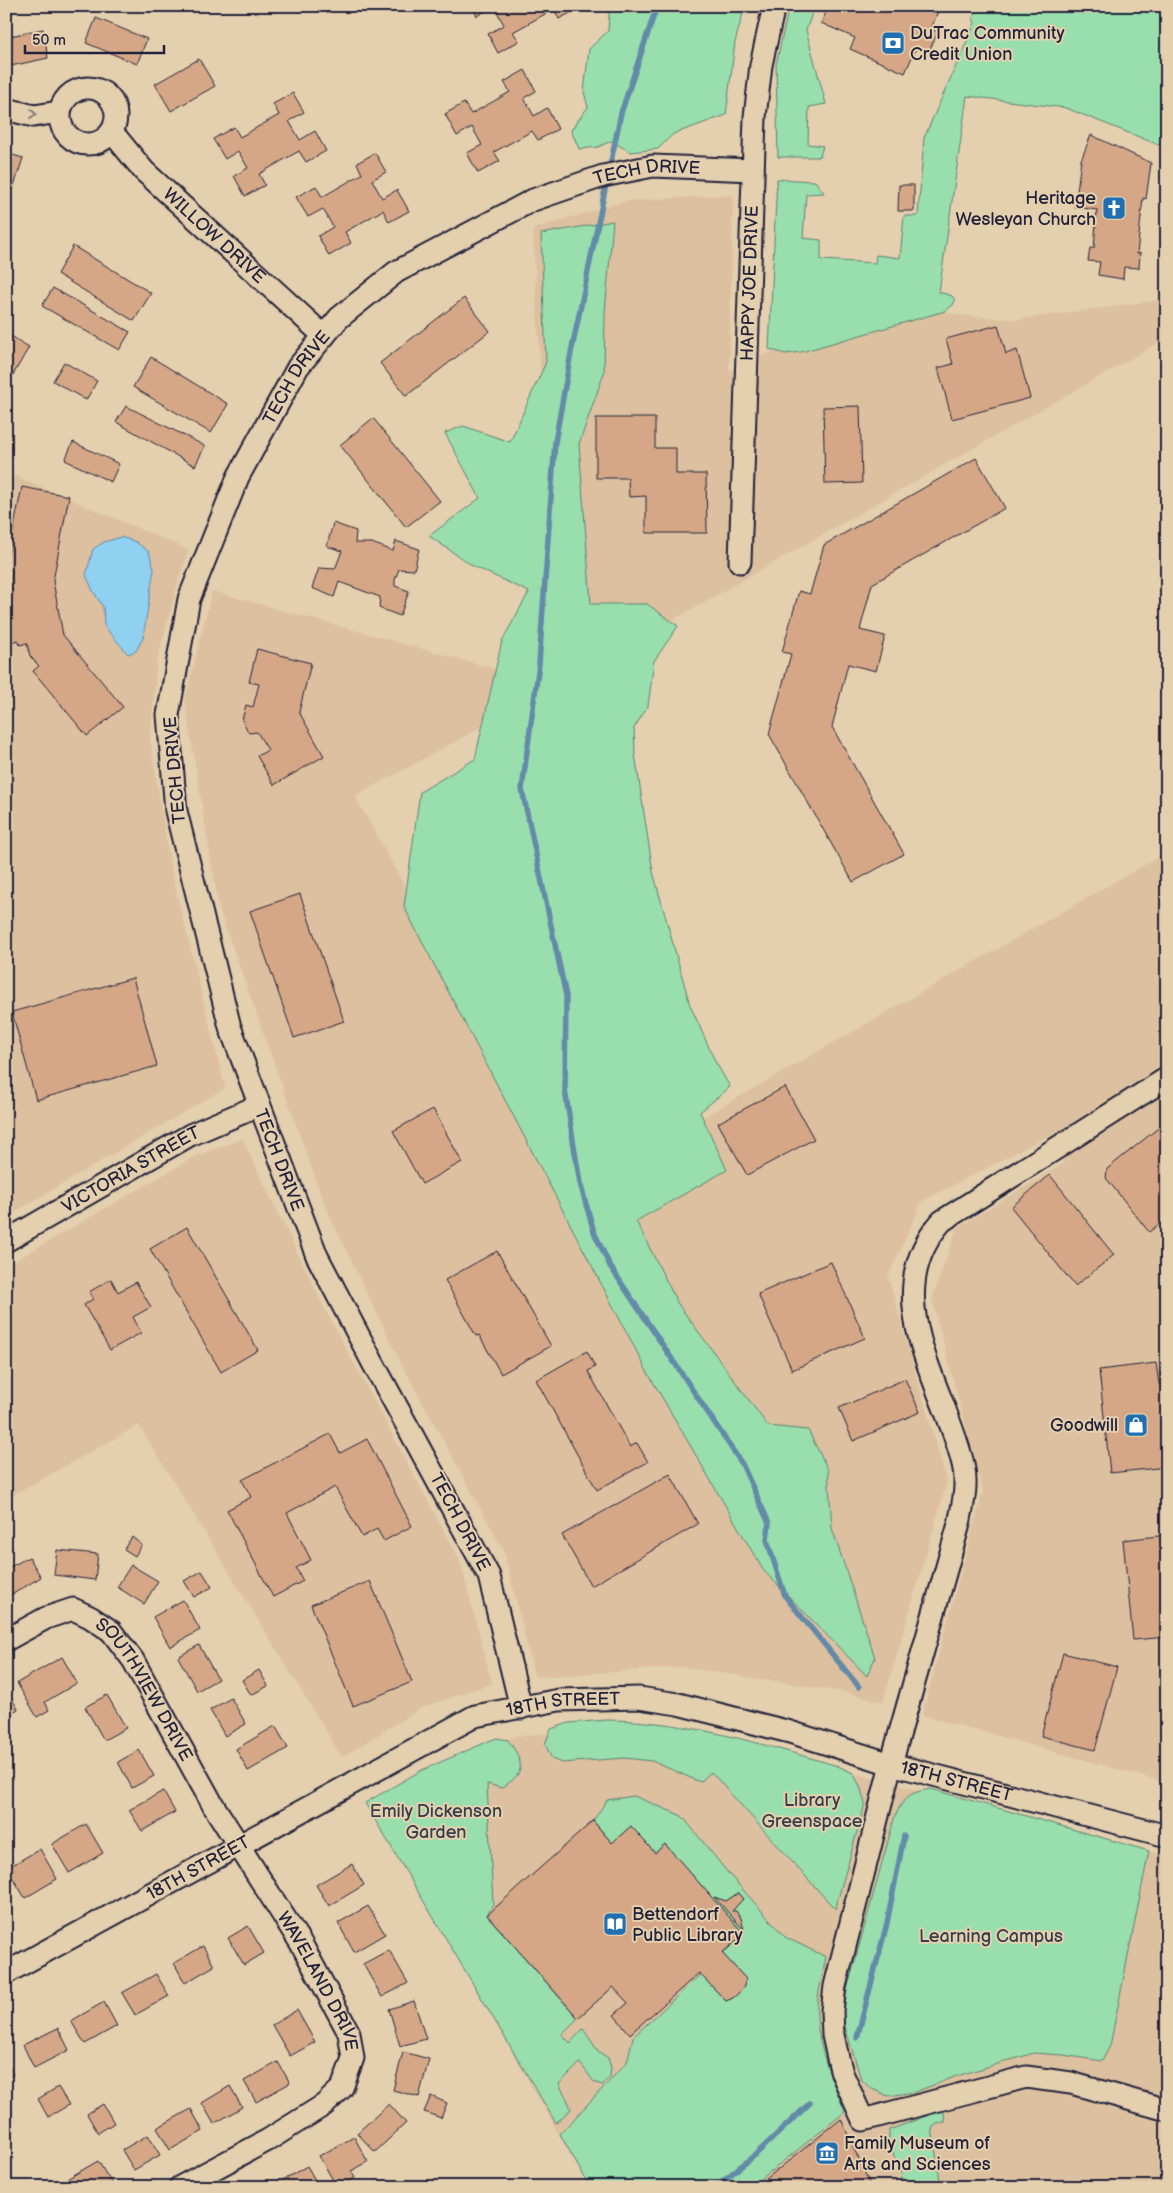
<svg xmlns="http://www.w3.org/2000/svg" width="1173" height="2193" font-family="'Balsamiq Sans',sans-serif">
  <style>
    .built { fill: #dcc0a0 }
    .green { fill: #98dfad; stroke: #5d8074 }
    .water { fill: #90d0f1; stroke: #648aa8 }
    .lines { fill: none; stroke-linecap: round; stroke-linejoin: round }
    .stream { stroke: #648aa8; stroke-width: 5.5 }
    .building { fill: #d5a787; stroke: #22223b }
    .minor-casing { stroke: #22223b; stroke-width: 25 }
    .minor { stroke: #e4cfae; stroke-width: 21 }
    .oneway { stroke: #837874 }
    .labels { text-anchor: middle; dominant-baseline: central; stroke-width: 4; stroke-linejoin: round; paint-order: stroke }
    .poi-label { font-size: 18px; fill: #22223b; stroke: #e4cfae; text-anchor: start }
    .street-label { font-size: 18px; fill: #22223b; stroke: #e4cfae }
    .park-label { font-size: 18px; fill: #343e4c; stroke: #e4cfae }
  </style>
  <rect width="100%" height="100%" fill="#e4cfae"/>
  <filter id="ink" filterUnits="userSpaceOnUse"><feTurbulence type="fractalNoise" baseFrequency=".02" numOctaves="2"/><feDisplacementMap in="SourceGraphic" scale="10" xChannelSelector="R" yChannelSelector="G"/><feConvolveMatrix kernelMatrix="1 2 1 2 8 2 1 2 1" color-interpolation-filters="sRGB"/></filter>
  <g filter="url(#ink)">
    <!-- built -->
    <g class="built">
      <path d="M 733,195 L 729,371 L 763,355 L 936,310 L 952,314 L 1016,320 L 1167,299 L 1167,338 L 557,686 L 355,796 L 573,1192 L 1167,852 L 1167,1783 L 922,1715 L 983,1491 L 932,1299 L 957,1228 L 1064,1163 L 1048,1136 L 922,1201 L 888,1277 L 947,1482 L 883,1702 L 844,1692 L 683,1667 L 535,1677 L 504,1551 L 400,1361 L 326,1208 L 219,909 L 185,701 L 212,591 L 557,686 L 533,229 L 625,201 Z"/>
      <path d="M 6,472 L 189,550 L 178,582 L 157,661 L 150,740 L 172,875 L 225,1088 L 6,1217 Z"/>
      <path d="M 242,1139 L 327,1313 L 460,1561 L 492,1683 L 421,1708 L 342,1757 L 139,1425 L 6,1499 L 6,1266 L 196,1156 Z"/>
      <path d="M 650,1726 L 787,1756 L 1167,1856 L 1167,2187 L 589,2187 L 373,1808 L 516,1736 Z"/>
    </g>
    <!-- green -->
    <g class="green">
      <path d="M 606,6 L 745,6 L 735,42 L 726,115 L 673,134 L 658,149 L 631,152 L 611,141 L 598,147 L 579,149 L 571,130 L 588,107 L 584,92 L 589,49 L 608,31 L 609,12 Z"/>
      <path d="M 789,6 L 815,6 L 806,30 L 826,104 L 809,107 L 808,144 L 823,146 L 820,156 L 817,157 L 778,157 L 776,65 Z"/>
      <path d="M 977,6 L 1146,6 L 1167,16 L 1167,131 L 1159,145 L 1066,108 L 967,96 L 939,292 L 952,296 L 955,300 L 953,305 L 945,311 L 801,352 L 785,354 L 769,349 L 777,179 L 815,181 L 824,193 L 806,194 L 803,238 L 821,240 L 821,260 L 875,263 L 876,255 L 900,258 L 904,216 L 918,216 L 924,138 L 975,23 L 973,18 Z"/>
      <path d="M 613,221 L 605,313 L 604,373 L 579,444 L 591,604 L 647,604 L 678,626 L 654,661 L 648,706 L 634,728 L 635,754 L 653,872 L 690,1005 L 715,1061 L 730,1087 L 700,1112 L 727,1170 L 636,1221 L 678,1304 L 768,1426 L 808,1430 L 828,1470 L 832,1528 L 875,1658 L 867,1676 L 763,1570 L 649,1375 L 404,907 L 420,792 L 475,759 L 502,641 L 529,592 L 473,566 L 429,536 L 480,498 L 445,433 L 463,426 L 510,442 L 546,362 L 541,234 Z"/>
      <path d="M 606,1720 C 686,1720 762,1744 838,1766 L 853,1773 L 860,1786 L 865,1804 L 835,1909 L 711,1772 L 700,1782 L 652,1761 L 624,1758 L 562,1763 L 552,1759 L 545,1744 L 551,1729 L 569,1723 Z"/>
      <path d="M 496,1738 L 508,1740 C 514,1749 525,1763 518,1774 C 515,1779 507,1784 502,1788 L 487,1784 L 493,1904 L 487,1915 L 578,2018 L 562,2034 L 570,2043 L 583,2029 L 598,2051 L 608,2058 L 611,2068 L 610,2077 L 602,2085 L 594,2082 L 580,2063 L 559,2084 L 567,2099 L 571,2109 L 556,2123 L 365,1803 L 422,1770 Z"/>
      <path d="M 931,1789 L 1149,1851 L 1110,2046 L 1102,2061 L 1063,2055 L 1034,2053 L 957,2076 L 915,2092 L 888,2096 L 870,2088 L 861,2079 L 842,2017 L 847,1990 L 894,1819 C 904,1797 907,1793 931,1789 Z"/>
      <path d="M 634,1796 L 682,1816 L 728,1873 L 785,1937 L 826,1957 C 823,1973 818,1991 817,2007 C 816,2045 831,2078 845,2112 L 751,2187 L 590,2187 L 560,2134 L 627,2062 L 633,2037 L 744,1934 L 655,1853 L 612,1843 L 593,1821 L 607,1800 Z"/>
      <path d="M 940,2111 L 944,2112 L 945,2122 L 937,2124 L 932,2128 L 941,2187 L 906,2187 L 889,2142 L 889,2130 Z"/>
    </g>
    <!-- water -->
    <path class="water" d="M 121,537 L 136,542 L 149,552 L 154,569 L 143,638 L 136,651 L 128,654 L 104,626 L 103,607 L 93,591 L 86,575 L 93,549 L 104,542 Z"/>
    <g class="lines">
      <!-- stream -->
      <g class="stream">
        <path d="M 609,171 L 621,113 L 657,6"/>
        <path d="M 607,180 L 571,353 L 555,442 L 539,664 L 522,789 L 566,996 L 565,1090 L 580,1183 L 594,1232 L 610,1266 L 742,1464 L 769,1523 L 767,1540 L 785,1596 L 859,1687"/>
        <path d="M 857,2038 L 887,1923 L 904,1836"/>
        <path d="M 715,2187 L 755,2155 L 810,2103"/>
      </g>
    </g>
    <!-- building -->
    <g class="building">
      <path d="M 472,6 L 576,6 L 578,9 L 559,19 L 554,9 L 513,32 L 519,41 L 498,53 L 488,34 L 504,25 L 494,6 L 477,16 Z"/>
      <path d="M 829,6 L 860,6 L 870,11 L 872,6 L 940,6 L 931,29 L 938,32 L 928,53 L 916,48 L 905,73 L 850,49 L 855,38 L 821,23 Z"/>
      <path d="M 96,18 L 147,39 L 137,64 L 86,43 Z"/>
      <path d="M 43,29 L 48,58 L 6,67 L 6,37 Z"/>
      <path d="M 199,59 L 215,86 L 171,111 L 155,84 Z"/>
      <path d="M 525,70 L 536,91 L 524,98 L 534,116 L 547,108 L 558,129 L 538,140 L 532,131 L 494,152 L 500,161 L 478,173 L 467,153 L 482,145 L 472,127 L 457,136 L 445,114 L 464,103 L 471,114 L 510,92 L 504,82 Z"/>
      <path d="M 293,93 L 304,112 L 289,121 L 300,140 L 315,131 L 326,151 L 306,162 L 299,151 L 259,174 L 265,185 L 245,196 L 234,176 L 248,168 L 238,151 L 225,159 L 213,139 L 234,127 L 240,137 L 279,115 L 273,104 Z"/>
      <path d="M 1091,135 L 1151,163 L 1146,199 L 1143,198 L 1137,254 L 1140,253 L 1139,268 L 1124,267 L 1123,279 L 1098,275 L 1100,262 L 1088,261 L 1090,248 L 1094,248 L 1097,210 L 1075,207 L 1081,160 Z"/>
      <path d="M 6,153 L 23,158 L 14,186 L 6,183 Z"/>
      <path d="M 375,153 L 386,172 L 372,180 L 382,198 L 397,190 L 409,211 L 389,222 L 383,210 L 345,232 L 351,243 L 329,256 L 318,236 L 333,227 L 323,209 L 308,217 L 296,197 L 316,186 L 322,197 L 362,174 L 357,163 Z"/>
      <path d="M 899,185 L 914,185 L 914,211 L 898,211 Z"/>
      <path d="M 73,246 L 151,293 L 134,321 L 57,274 Z"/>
      <path d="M 53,288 L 130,332 L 119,350 L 42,306 Z"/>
      <path d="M 464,298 L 490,331 L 406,396 L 380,363 Z"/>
      <path d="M 998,325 L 1006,354 L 1017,350 L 1030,398 L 952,419 L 938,368 L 953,364 L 946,339 Z"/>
      <path d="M 6,333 L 29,347 L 13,375 L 6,371 Z"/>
      <path d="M 151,357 L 228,404 L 211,433 L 133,387 Z"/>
      <path d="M 64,362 L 97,381 L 86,400 L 53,381 Z"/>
      <path d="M 126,406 L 205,446 L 195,466 L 116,422 Z"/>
      <path d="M 860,406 L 862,483 L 825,484 L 823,407 Z"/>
      <path d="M 373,418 L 440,501 L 406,527 L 340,445 Z"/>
      <path d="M 596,418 L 655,418 L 655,448 L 676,448 L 676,474 L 706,474 L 707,533 L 646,533 L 646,496 L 629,497 L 628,478 L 596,478 Z"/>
      <path d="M 73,442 L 119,464 L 111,482 L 65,460 Z"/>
      <path d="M 976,458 L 1005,508 L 872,584 L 860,630 L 885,636 L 876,671 L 848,664 L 832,727 L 904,854 L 853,882 L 769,734 L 791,654 L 782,652 L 799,591 L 810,594 L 824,545 Z"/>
      <path d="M 22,487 L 69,496 L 53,581 L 63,635 L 123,707 L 87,736 L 33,671 L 39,666 L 30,656 L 27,643 L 20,645 L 18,640 L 6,644 L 6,596 L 13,594 L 10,582 L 12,570 L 6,569 L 6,565 Z"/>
      <path d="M 333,523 L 356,531 L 355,543 L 372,543 L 393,551 L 396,541 L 419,549 L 414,570 L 399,569 L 395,580 L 395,586 L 409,591 L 400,616 L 379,608 L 380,597 L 339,582 L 334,597 L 312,588 L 319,568 L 335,569 L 342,551 L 327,546 Z"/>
      <path d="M 257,649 L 311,663 L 299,712 L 324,756 L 274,785 L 257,756 L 268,750 L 257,732 L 249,733 L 242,720 L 246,705 L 253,707 L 259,684 L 249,682 Z"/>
      <path d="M 300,894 L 344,1021 L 294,1038 L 250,911 Z"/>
      <path d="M 133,978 L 157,1066 L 36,1100 L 12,1012 Z"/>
      <path d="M 785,1087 L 814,1139 L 747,1175 L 718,1123 Z"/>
      <path d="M 433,1109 L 462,1162 L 422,1184 L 393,1131 Z"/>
      <path d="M 1167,1121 L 1167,1218 L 1149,1232 L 1106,1178 L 1107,1169 Z"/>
      <path d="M 1050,1175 L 1114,1255 L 1075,1286 L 1011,1207 Z"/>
      <path d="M 187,1227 L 258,1350 L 221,1372 L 150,1249 Z"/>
      <path d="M 497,1251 L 551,1346 L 501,1374 L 479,1335 L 476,1336 L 445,1280 Z"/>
      <path d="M 831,1262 L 865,1338 L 792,1370 L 758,1294 Z"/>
      <path d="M 111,1279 L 118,1292 L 136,1282 L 151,1307 L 133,1317 L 141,1333 L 110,1350 L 84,1305 L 93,1299 L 89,1292 Z"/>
      <path d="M 587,1351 L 595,1367 L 588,1371 L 630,1447 L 637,1443 L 648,1462 L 597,1490 L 536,1380 Z"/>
      <path d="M 1156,1363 L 1159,1384 L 1167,1383 L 1167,1467 L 1110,1473 L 1099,1370 Z"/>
      <path d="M 905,1379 L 920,1412 L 853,1441 L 839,1408 Z"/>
      <path d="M 330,1434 L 340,1453 L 367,1439 L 412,1526 L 384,1541 L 377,1529 L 362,1537 L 335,1487 L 287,1513 L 311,1560 L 296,1568 L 303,1581 L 273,1597 L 227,1510 L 251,1497 L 242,1480 Z"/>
      <path d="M 670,1474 L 698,1524 L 591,1586 L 562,1535 Z"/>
      <path d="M 1167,1535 L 1167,1637 L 1133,1640 L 1123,1540 Z"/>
      <path d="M 132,1537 L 142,1545 L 135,1556 L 124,1549 Z"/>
      <path d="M 57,1550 L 98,1554 L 95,1580 L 54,1575 Z"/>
      <path d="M 29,1557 L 41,1577 L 8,1597 L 6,1569 Z"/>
      <path d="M 131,1565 L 158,1581 L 144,1604 L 117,1587 Z"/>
      <path d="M 202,1571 L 212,1587 L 194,1597 L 184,1581 Z"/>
      <path d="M 370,1581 L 412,1682 L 353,1706 L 311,1605 Z"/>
      <path d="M 183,1600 L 200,1630 L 170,1647 L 153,1617 Z"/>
      <path d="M 199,1645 L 218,1679 L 197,1691 L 178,1657 Z"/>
      <path d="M 1063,1653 L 1117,1667 L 1095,1750 L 1041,1736 Z"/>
      <path d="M 62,1657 L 77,1683 L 45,1702 L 49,1710 L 37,1717 L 17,1683 Z"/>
      <path d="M 259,1670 L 268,1686 L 251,1695 L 242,1680 Z"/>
      <path d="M 6,1689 L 18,1709 L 6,1716 Z"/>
      <path d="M 107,1695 L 126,1728 L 104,1740 L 85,1707 Z"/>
      <path d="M 231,1698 L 246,1724 L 225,1736 L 210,1710 Z"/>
      <path d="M 275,1726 L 288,1748 L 248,1771 L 236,1749 Z"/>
      <path d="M 139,1750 L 154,1776 L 132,1788 L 118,1762 Z"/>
      <path d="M 163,1791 L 175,1812 L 142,1831 L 129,1810 Z"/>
      <path d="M 593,1821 L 612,1843 L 631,1826 L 655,1853 L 665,1844 L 744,1934 L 722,1953 L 746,1979 L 743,1989 L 733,1998 L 726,2001 L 699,1973 L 630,2034 L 614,2015 L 628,2003 L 613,1987 L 578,2018 L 487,1915 Z"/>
      <path d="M 86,1824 L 103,1853 L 69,1873 L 52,1844 Z"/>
      <path d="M 40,1849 L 57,1879 L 25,1898 L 7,1868 Z"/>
      <path d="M 352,1864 L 364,1885 L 329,1906 L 316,1885 Z"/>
      <path d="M 6,1893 L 12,1904 L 6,1907 Z"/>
      <path d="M 738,1893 L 743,1899 L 732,1911 L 736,1911 L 741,1918 L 744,1930 L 714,1897 L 726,1901 Z"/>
      <path d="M 368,1906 L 385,1934 L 354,1952 L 338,1923 Z"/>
      <path d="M 248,1926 L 264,1953 L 244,1965 L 228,1938 Z"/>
      <path d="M 203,1946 L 214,1966 L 185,1983 L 174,1963 Z"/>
      <path d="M 389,1950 L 408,1983 L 382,1997 L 363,1964 Z"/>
      <path d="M 156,1974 L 169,1996 L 135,2015 L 122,1993 Z"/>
      <path d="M 414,2001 L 426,2039 L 400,2046 L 389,2009 Z"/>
      <path d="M 104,2002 L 117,2026 L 85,2044 L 71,2021 Z"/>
      <path d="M 297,2010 L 315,2042 L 290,2056 L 272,2025 Z"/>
      <path d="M 58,2028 L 69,2050 L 34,2068 L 23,2045 Z"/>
      <path d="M 403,2052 L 429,2059 L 419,2097 L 393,2090 Z"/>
      <path d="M 6,2061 L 13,2075 L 6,2078 Z"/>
      <path d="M 278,2062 L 290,2083 L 256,2102 L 244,2081 Z"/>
      <path d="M 230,2086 L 242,2107 L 214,2124 L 202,2103 Z"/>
      <path d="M 58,2087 L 69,2105 L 48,2117 L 38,2099 Z"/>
      <path d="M 431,2096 L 447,2103 L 441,2118 L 424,2112 Z"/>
      <path d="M 103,2104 L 114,2123 L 98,2133 L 87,2114 Z"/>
      <path d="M 389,2104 L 406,2123 L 375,2152 L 357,2133 Z"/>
      <path d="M 191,2109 L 203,2131 L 170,2150 L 157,2128 Z"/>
      <path d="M 841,2119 L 871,2187 L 756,2187 Z"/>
      <path d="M 148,2135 L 160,2155 L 134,2170 L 122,2150 Z"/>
      <path d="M 354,2137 L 368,2162 L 351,2171 L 355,2178 L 337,2187 L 319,2156 Z"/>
      <path d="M 98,2161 L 112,2184 L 107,2187 L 69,2187 L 65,2180 Z"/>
      <path d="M 307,2166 L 319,2187 L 285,2187 L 281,2181 Z"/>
    </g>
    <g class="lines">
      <!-- minor casing -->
      <g class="minor-casing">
        <g id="minor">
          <circle cx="88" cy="116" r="28"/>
          <path d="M 6,109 L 34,116 L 59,112"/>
          <path id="s1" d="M 112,132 L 144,171 L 324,336"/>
          <path id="s2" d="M 740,562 L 755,117 L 761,65 L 774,6"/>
          <path d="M 1167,1078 L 942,1221 C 875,1296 944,1384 963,1464 C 968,1484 963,1504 959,1524 L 891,1764 L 835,1986 L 832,2011 L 833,2035 L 838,2058 L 842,2073 L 863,2120 L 1026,2077 L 1071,2083 L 1167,2110"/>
          <path id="s3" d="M 6,1241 L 190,1135 L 258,1106"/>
          <path id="s4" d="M 6,1640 L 46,1618 L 73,1609 L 90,1617 L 111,1631 L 133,1660 L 213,1805 L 302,1945 L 349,2033 L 353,2058 L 342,2088 L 324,2105 L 268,2140 L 180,2187"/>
          <path id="s5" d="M 521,1708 L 489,1576 L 373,1363 L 317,1256 L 230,1027 L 176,811 L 168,715 L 189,599 L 238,477 L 298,367 L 339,318 L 396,272 L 533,200 L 603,176 L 653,166 L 753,170"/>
          <path id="s6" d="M 6,1973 L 475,1716 L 559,1700 L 639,1698 L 678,1704 L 790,1732 L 891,1764 L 1167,1836"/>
        </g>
      </g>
      <!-- minor -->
      <use href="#minor" class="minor"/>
    </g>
    <!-- one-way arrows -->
    <defs><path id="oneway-chevron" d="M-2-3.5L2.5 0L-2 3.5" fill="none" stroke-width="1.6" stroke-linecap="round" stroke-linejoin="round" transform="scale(1.25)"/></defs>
    <use class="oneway" href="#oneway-chevron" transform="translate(33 114) rotate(5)"/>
  </g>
  <!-- icons -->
  <defs>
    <g id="bank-square" transform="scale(1.25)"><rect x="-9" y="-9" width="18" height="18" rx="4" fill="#1f6fb2" stroke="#e4cfae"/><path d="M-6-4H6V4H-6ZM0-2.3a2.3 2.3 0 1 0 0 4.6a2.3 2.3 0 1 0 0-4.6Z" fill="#fff"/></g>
    <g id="church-square" transform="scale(1.25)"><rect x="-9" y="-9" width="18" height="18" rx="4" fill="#1f6fb2" stroke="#e4cfae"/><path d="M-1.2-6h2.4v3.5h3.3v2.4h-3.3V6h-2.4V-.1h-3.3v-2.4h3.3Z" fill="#fff"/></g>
    <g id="shop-square" transform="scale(1.25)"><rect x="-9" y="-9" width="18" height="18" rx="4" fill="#1f6fb2" stroke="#e4cfae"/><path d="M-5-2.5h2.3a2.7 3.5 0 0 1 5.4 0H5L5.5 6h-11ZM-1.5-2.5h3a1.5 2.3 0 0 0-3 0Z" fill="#fff"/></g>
    <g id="library-square" transform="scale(1.25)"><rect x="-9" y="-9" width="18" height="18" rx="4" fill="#1f6fb2" stroke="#e4cfae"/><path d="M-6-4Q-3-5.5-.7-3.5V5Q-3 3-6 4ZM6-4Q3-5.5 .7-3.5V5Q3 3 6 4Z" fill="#fff"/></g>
    <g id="museum-square" transform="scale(1.25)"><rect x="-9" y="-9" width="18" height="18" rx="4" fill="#1f6fb2" stroke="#e4cfae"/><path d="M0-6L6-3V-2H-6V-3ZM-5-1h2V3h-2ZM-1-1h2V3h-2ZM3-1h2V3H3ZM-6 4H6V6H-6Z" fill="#fff"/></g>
  </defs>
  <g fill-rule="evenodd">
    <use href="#bank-square" x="893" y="43"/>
    <use href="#church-square" x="1114" y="208"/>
    <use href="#shop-square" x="1136" y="1425"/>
    <use href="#library-square" x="615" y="1924"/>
    <use href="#museum-square" x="827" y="2153"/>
  </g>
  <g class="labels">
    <!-- poi labels -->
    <g class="poi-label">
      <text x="910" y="33">DuTrac Community<tspan x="910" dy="21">Credit Union</tspan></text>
      <text x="1096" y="198" text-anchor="end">Heritage<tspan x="1096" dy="21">Wesleyan Church</tspan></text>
      <text x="1118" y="1425" text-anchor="end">Goodwill</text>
      <text x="632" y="1914">Bettendorf<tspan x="632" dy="21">Public Library</tspan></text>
      <text x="844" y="2143">Family Museum of<tspan x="844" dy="21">Arts and Sciences</tspan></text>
    </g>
    <!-- street labels -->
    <g class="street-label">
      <text stroke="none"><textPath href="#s5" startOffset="1848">TECH DRIVE</textPath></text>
      <text stroke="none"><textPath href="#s1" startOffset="146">WILLOW DRIVE</textPath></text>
      <text stroke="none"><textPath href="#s2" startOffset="279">HAPPY JOE DRIVE</textPath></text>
      <text stroke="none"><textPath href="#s5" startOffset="1428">TECH DRIVE</textPath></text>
      <text transform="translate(175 770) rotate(-95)">TECH DRIVE</text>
      <text transform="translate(279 1160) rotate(69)">TECH DRIVE</text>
      <text stroke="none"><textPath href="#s3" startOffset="144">VICTORIA STREET</textPath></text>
      <text transform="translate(460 1522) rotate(62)">TECH DRIVE</text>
      <text stroke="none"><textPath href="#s4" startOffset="185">SOUTHVIEW DRIVE</textPath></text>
      <text stroke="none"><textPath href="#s6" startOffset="624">18TH STREET</textPath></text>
      <text stroke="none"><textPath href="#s6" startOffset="1029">18TH STREET</textPath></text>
      <text stroke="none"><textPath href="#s6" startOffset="219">18TH STREET</textPath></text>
      <text stroke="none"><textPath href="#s4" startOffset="526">WAVELAND DRIVE</textPath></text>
    </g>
    <!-- park labels -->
    <g class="park-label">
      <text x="812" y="1800">Library<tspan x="812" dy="21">Greenspace</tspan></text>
      <text x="436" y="1811">Emily Dickenson<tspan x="436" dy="21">Garden</tspan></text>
      <text x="991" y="1936">Learning Campus</text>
    </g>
  </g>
  <!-- margin -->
  <rect width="1173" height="2193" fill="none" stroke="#e4cfae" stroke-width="25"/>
  <rect x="12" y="12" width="1148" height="2168" fill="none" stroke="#22223b" stroke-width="2" filter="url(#ink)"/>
  <!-- scale -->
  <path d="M25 45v8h139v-8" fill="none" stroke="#22223b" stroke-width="2.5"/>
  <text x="32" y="45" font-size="15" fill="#22223b" stroke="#e4cfae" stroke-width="4" paint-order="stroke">50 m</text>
</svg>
